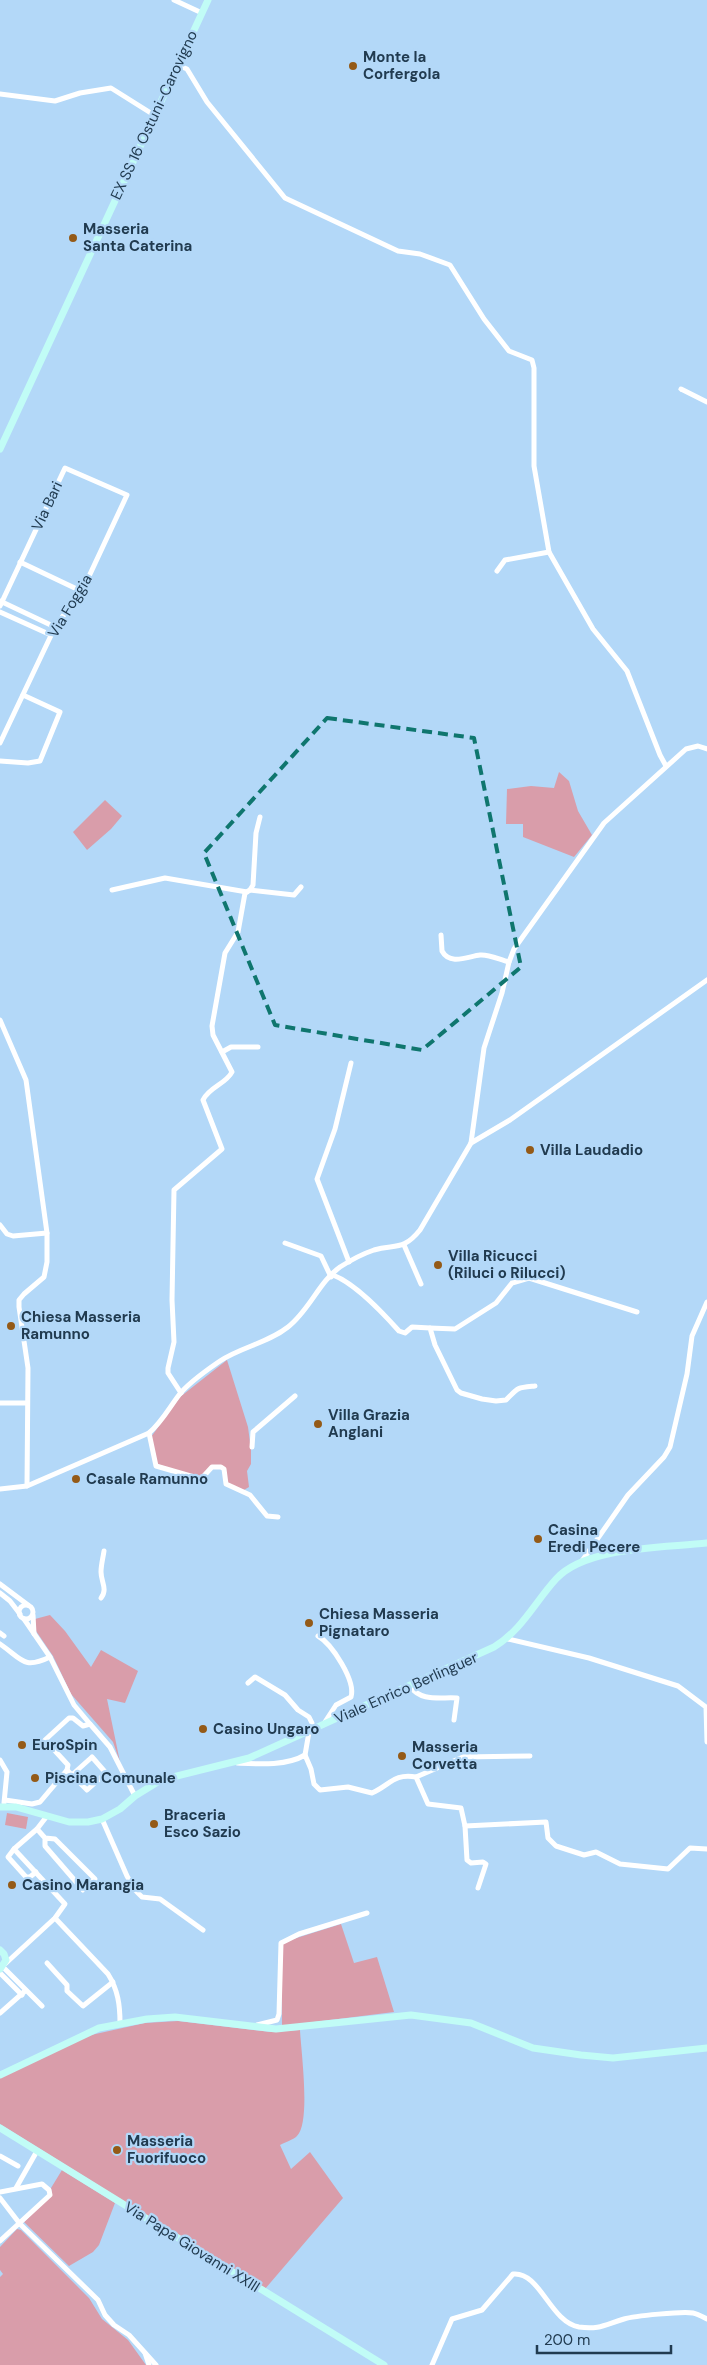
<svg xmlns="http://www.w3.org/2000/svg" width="707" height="2365" font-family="'DM Sans',sans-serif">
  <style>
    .green { fill: #d99daa }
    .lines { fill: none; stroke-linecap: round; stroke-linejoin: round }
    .street { stroke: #fff; stroke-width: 5 }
    .secondary { stroke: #c1fcf6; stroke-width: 7 }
    .marked { fill: none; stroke: #0f766e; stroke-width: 4; stroke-dasharray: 10 6; stroke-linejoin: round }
    .poi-dot { fill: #945a17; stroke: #b3d8f8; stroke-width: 2 }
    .labels { text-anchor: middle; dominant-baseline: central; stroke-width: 4.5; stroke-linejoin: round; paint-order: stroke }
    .poi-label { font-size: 15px; font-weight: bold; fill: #213b50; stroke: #b3d8f8; text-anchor: start }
    .street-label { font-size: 15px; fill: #213b50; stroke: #b3d8f8 }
  </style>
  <rect width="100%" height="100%" fill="#b3d8f8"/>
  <!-- green -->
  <g class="green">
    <path d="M 559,772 L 569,781 L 578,811 L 592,835 L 574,857 L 523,837 L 523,824 L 506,824 L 507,789 L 531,786 L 554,788 Z"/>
    <path d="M 105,800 L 122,816 L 111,829 L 87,850 L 73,832 Z"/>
    <path d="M 227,1360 L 248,1427 L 251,1450 L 251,1464 L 247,1471 L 249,1487 L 244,1490 L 226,1484 L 224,1467 L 218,1465 L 201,1478 L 157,1464 L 151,1437 L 180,1397 Z"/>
    <path d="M 50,1615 L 65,1631 L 91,1667 L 101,1650 L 138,1671 L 125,1703 L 107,1699 L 120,1762 L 113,1742 L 71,1694 L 53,1656 L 34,1628 L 35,1619 Z"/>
    <path d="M 7,1813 L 28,1817 L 26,1829 L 5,1825 Z"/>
    <path d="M 341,1924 L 354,1963 L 377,1957 L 394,2012 L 282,2026 L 281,1945 L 287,1941 Z"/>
    <path d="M 178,2021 L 271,2032 L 300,2030 C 301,2051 311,2122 297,2136 C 293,2140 285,2142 280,2145 L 291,2169 L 310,2152 L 343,2198 L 265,2289 L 0,2124 L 0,2077 L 91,2035 L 145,2023 Z"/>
    <path d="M 62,2170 L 115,2203 L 99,2245 L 93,2252 L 69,2266 L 24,2222 L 52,2195 L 51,2188 Z"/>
    <path d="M 17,2229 L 21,2230 L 89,2298 L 102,2319 L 128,2340 L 146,2365 L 0,2365 L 0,2277 L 3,2274 L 0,2270 L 0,2247 Z"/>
  </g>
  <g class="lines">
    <!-- street -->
    <g class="street">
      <path d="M 174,0 L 202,13"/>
      <path d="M 177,65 L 187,69 L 207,102 L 285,198 L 398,251 L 420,254 L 450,265 L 484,319 L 509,351 L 532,360 L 534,368 L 534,466 L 549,552 L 593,629 L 627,671 L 660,755 L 666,766"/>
      <path d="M 0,94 L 55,101 L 80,93 L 111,88 L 154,115"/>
      <path d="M 681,389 L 707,402"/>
      <path d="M 20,562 L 81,591"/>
      <path d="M 497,571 L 505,560 L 549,552"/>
      <path d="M 0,601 L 55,627"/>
      <path d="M 0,606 L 65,468 L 127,495 L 84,587 L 55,627 L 0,743"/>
      <path d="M 0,612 L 51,635"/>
      <path d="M 0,761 L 28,763 L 40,761 L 60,712 L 23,695"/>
      <path d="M 112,890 L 165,878 L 247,892"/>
      <path d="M 250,890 L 294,895 L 301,887"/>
      <path d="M 441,935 L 442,951 C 450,966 469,956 480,955 C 489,954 500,960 509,962"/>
      <path d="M 0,1020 L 26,1080 L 47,1233 L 47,1262 L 44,1277 L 24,1294 L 19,1300 L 19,1307 L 28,1368 L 27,1486"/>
      <path d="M 222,1052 L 231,1047 L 258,1047"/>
      <path d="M 471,1143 L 510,1120 L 707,980"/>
      <path d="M 0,1225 L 7,1234 L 13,1236 L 47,1233"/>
      <path d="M 285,1243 L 321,1256 L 331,1277"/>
      <path d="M 404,1245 L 421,1284"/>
      <path d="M 349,1262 L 317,1179 L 335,1129 L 351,1063"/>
      <path d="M 333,1275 C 356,1284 382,1312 399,1331 L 405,1333 L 412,1327 L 430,1328 L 435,1345 L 457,1390 L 461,1393 L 482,1399 L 496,1401 L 506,1400 C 519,1387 516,1388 535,1386"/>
      <path d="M 430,1328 L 455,1329 L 496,1303 L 512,1283 L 529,1278 L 637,1312"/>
      <path d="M 181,1393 L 168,1373 L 168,1368 L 174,1342 L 172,1300 L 174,1190 L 222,1149 L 203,1100 C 209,1087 226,1084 232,1072 L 213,1035 L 212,1026 L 225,953 L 238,932 L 245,893 L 250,890 L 253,885 L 256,833 L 260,817"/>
      <path d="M 0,1403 L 27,1403"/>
      <path d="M 149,1433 L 156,1466 L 201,1479 L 212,1467 L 221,1467 L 224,1469 L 226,1484 L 250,1495 L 267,1516 L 278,1517"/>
      <path d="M 252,1447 L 253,1432 L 295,1396"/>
      <path d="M 0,1489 L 27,1486 L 149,1433 C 162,1422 169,1408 179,1395 C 189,1382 207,1370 220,1361 C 241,1347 268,1343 288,1327 C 309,1311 319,1282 340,1267 C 351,1260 362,1254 374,1250 C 396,1244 403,1251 420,1230 L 471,1143 L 484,1048 L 502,993 L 509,962 L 514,949 L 604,823 L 686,749 L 698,746 L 707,749"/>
      <path d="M 582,1561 L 628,1495 L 664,1457 L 670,1447 L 687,1374 L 692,1336 L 707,1302"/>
      <path d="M 0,1584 L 28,1605"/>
      <path d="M 0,1593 L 10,1601 L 20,1614"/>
      <path d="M 101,1598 C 108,1589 101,1582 101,1572 C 101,1565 103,1558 104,1551"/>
      <circle cx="26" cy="1612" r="7"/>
      <path d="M 33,1615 L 34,1634"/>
      <path d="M 24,1619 L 50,1657 L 74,1705 L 90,1724"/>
      <path d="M 0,1633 L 4,1636"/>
      <path d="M 318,1636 C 332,1644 356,1681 351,1697 L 336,1705 L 323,1725"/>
      <path d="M 508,1639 L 589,1658 L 678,1686 L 706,1707 L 707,1742"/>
      <path d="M 0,1644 C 22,1659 23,1670 50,1657"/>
      <path d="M 248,1683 L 255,1677 L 285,1695 L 298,1710 L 309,1717 L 312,1723 L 312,1731"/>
      <path d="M 410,1686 C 421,1702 439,1697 457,1698 L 454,1720"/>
      <path d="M 305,1755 L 309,1732"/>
      <path d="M 0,1760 L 7,1772 L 4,1803"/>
      <path d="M 237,1763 C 258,1764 287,1766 305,1755 L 311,1769 L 314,1784 L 320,1790 L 348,1787 L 372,1793 C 390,1785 394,1773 416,1777 L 428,1804 L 461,1808 L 465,1826 L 546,1822 L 548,1838 L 556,1846 L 584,1855 L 596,1852 L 620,1864 L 668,1869 L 690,1848 L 707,1849"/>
      <path d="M 67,1770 L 87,1790 L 106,1773 L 92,1757 L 73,1774"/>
      <path d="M 416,1777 L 463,1757 L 530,1756"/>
      <path d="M 5,1800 L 32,1804 L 40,1802 L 67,1770 L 68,1765 L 45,1740 L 69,1718 L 73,1718 L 83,1726 L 90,1724 L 110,1747 L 135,1796"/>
      <path d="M 102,1819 L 127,1876 L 135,1890 L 142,1897 L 160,1899 L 203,1930"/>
      <path d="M 465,1826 L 467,1860 L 471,1863 L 483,1862 L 486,1864 L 478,1888"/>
      <path d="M 37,1829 L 45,1838 L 55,1839 L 95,1879 L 83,1890 L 45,1846 L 45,1838"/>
      <path d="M 14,1849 L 8,1857 L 26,1877 L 30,1877 L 36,1872"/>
      <path d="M 55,1918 L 108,1974 C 118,1990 120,2005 120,2023"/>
      <path d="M 47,1963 L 67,1985 L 67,1991 L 83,2006 L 113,1982"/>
      <path d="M 5,1964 L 55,1918 L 65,1904 L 14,1849 L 37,1829 L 47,1816"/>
      <path d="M 3,1967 L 42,2006"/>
      <path d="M 0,1973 L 22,1995"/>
      <path d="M 0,2013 L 25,1991"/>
      <path d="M 257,2025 L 277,2020 L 279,2014 L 281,1943 L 299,1934 L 367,1913"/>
      <path d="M 0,2156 L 18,2166"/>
      <path d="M 16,2188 L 37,2151"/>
      <path d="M 0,2192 L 42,2184 L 49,2190 L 50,2195 L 0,2241"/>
      <path d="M 0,2198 L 20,2224 L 98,2300 L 105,2315 L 114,2325 L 129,2335 L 156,2365"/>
      <path d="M 145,2353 L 149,2365"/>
      <path d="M 432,2365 L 452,2319 L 482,2310 L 513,2274 C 540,2271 550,2322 579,2327 C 600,2330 606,2324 624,2319 C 634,2316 683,2311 693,2313 C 698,2314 703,2317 707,2319"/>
    </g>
    <!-- secondary -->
    <g class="secondary">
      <path d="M 0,449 L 208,0"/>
      <path d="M 0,1807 L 16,1807 L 69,1822 L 88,1822 L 102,1819 L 120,1809 L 135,1796 L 161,1780 L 249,1758 L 494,1647 C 522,1630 535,1602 556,1579 C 586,1546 664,1548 707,1543"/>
      <path d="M 0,1950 L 4,1954 L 6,1960 L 0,1969"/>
      <path d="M 0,2075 L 99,2028 L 147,2019 L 175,2017 L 276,2029 L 411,2015 L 471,2023 L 533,2048 L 581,2055 L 613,2058 L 707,2048"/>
      <path d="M 0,2128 L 384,2365"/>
    </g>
  </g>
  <!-- marked area -->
  <path class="marked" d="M 327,718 L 474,738 L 521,967 L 422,1050 L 275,1025 L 204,853 Z"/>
  <!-- markers -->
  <g class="poi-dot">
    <circle cx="353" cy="66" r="5"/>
    <circle cx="73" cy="238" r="5"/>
    <circle cx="530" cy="1150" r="5"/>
    <circle cx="438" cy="1265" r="5"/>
    <circle cx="11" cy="1326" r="5"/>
    <circle cx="318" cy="1424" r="5"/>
    <circle cx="76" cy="1479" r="5"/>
    <circle cx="538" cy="1539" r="5"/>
    <circle cx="309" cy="1623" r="5"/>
    <circle cx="203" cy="1729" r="5"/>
    <circle cx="22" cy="1745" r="5"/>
    <circle cx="402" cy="1756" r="5"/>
    <circle cx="35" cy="1778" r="5"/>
    <circle cx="154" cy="1824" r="5"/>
    <circle cx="12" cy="1885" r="5"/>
    <circle cx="117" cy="2150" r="5"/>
  </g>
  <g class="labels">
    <!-- poi labels -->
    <g class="poi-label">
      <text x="363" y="57">Monte la<tspan x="363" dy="17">Corfergola</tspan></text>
      <text x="83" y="229">Masseria<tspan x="83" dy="17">Santa Caterina</tspan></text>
      <text x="540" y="1150">Villa Laudadio</text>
      <text x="448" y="1256">Villa Ricucci<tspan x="448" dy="17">(Riluci o Rilucci)</tspan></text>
      <text x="21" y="1317">Chiesa Masseria<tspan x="21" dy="17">Ramunno</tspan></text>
      <text x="328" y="1415">Villa Grazia<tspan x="328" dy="17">Anglani</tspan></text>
      <text x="86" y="1479">Casale Ramunno</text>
      <text x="548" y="1530">Casina<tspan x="548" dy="17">Eredi Pecere</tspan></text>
      <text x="319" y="1614">Chiesa Masseria<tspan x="319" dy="17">Pignataro</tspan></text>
      <text x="213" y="1729">Casino Ungaro</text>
      <text x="32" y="1745">EuroSpin</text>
      <text x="412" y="1747">Masseria<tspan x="412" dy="17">Corvetta</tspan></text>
      <text x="45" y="1778">Piscina Comunale</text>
      <text x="164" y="1815">Braceria<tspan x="164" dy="17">Esco Sazio</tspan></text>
      <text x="22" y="1885">Casino Marangia</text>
      <text x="127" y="2141">Masseria<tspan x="127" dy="17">Fuorifuoco</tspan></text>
    </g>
    <!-- street labels -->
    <g class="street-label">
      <text transform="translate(154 115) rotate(-65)">EX SS 16 Ostuni-Carovigno</text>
      <text transform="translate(47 506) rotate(-65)">Via Bari</text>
      <text transform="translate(70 606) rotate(-59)">Via Foggia</text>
      <text transform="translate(406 1688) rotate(-24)">Viale Enrico Berlinguer</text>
      <text transform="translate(192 2247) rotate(32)">Via Papa Giovanni XXIII</text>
    </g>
  </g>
  <!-- scale -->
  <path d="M537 2345v8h134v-8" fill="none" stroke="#213b50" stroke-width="2.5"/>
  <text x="544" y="2345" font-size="15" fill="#213b50" stroke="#b3d8f8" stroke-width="4" paint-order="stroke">200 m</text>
</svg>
